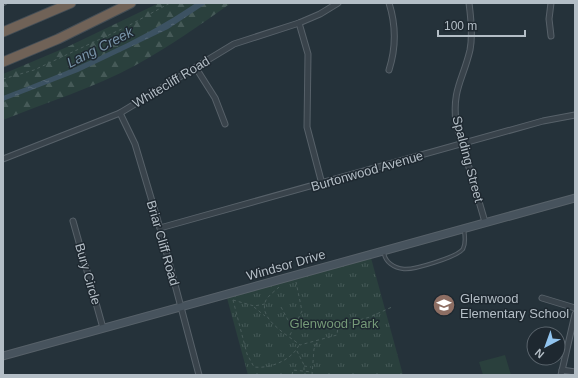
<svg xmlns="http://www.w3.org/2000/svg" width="578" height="378" font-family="Helvetica,sans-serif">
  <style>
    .green { fill: #2a403d }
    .forest { fill: url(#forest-firs) }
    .park { fill: url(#park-tufts) }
    .water { fill: url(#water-ripples) }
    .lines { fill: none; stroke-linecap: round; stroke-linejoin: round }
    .lane-casing { stroke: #576169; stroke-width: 4.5 }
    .street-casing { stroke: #576169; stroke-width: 7 }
    .secondary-casing { stroke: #576169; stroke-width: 9 }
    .highway-casing { stroke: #444e56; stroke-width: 11 }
    .path { stroke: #495c5b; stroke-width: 1; stroke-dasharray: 3 3; stroke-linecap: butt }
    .lane { stroke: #39434b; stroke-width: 2.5 }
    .street { stroke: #39434b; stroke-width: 5 }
    .secondary { stroke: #47535d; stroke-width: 7 }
    .highway { stroke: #706257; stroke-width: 9 }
    .labels { text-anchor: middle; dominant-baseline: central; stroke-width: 3; stroke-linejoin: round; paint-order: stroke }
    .street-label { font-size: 13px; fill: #b4bec6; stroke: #1e2830 }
    .poi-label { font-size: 13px; fill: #b4bec6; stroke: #1e2830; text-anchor: start }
    .park-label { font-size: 13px; fill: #759a78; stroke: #1e2830 }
    .water-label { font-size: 14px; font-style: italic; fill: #7893a7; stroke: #1e2830 }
  </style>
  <defs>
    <pattern id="forest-firs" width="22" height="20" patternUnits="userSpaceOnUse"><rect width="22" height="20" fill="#2a403d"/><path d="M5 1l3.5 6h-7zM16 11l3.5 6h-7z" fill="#465a58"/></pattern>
    <pattern id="park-tufts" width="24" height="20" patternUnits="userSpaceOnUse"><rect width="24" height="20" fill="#2a403d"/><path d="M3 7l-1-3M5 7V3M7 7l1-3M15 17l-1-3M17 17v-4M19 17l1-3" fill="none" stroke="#465a58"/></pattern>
    <pattern id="water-ripples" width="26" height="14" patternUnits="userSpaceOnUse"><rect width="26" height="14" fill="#3c5262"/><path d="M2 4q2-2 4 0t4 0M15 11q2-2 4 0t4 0" fill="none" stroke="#566977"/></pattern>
  </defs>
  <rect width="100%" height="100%" fill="#25323a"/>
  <!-- green -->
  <path class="green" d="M 505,355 L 511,375 L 483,375 L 479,362 Z"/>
  <!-- forest -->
  <path class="forest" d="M 159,3 L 231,3 C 200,25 169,47 136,65 C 94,88 47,102 3,120 L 3,74 L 67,47 Z"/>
  <!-- park -->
  <path class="park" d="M 371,258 L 403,375 L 248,375 L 227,298 Z"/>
  <!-- water -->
  <path class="water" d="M 196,3 L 207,3 L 168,29 L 78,72 L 3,101 L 3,96 C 69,71 137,43 196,3 Z"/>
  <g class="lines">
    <!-- lane casing -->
    <g class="lane-casing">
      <g id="lane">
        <path d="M 3,4 L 5,3"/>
        <path d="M 384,253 C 385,262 394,268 404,269 C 414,270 457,257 463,249 C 466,243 465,236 464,230"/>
      </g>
    </g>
    <!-- street casing -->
    <g class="street-casing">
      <g id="street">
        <path d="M 389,3 C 396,25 396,48 389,70"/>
        <path d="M 469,3 C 471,18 473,35 470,50 C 463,80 452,89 456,123 L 485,222"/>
        <path d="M 551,3 L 549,19 L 551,36"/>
        <path d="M 299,23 L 308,54 L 307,127 L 322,184"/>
        <path d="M 196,68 L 215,98 L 225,124"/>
        <path d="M 120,113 L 135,144 L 160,228 L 199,375"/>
        <path d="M 3,159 L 120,113 L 234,44 L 299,23 L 320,14 L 338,3"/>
        <path d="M 73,221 L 103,328"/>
        <path d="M 160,228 L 543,121 L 575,115"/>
        <path d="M 542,298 L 575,308"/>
        <path d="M 562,370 L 575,372"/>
        <path d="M 561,375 L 575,314"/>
      </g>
    </g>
    <!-- secondary casing -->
    <g class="secondary-casing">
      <path id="secondary" d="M 3,356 L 575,198"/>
    </g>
    <!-- highway casing -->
    <g class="highway-casing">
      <g id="highway">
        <path d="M 3,32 L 71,3"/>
        <path d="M 3,62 L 58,39 L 131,3"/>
      </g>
    </g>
    <!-- path -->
    <g class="path">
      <path d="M 3,79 L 34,70 L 126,27 L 170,3"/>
      <path d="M 279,287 C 275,291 269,295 266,300 C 257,319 288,335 300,345 L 337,335 L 338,326 L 370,317 L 392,307"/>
      <path d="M 233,300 L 247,354 L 254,367 C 270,369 292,360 299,345"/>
      <path d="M 233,300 L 254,306 L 265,304"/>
      <path d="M 254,307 L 265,316"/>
      <path d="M 281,307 L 290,324 L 294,327"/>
      <path d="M 290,335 L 302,311 L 296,282"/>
      <path d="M 297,351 L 304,365 L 304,370"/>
      <path d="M 304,366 L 311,367"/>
      <path d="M 292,375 L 293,370 L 312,372"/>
      <path d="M 312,375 L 314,349 L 318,340"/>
    </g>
    <!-- lane -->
    <use href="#lane" class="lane"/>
    <!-- street -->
    <use href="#street" class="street"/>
    <!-- secondary -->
    <use href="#secondary" class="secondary"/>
    <!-- highway -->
    <use href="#highway" class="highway"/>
  </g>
  <!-- icons -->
  <defs>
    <g id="school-disc" transform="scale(1.15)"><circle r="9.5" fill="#8d6e63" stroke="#1e2830"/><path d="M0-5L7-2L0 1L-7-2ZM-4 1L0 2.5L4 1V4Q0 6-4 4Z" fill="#fff"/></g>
  </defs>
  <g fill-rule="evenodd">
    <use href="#school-disc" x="444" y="305"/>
  </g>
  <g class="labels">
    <!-- street labels -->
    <g class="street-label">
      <text transform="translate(171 82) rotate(-31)">Whitecliff Road</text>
      <text transform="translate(468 159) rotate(75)">Spalding Street</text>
      <text transform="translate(367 171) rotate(-16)">Burtonwood Avenue</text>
      <text transform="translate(163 243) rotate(74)">Briar Cliff Road</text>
      <text transform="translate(286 265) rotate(-16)">Windsor Drive</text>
      <text transform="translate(88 274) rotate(74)">Bury Circle</text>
    </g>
    <!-- poi labels -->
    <g class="poi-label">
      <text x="460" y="298">Glenwood<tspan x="460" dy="15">Elementary School</tspan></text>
    </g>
    <!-- park labels -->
    <g class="park-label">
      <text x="334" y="323">Glenwood Park</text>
    </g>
    <!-- water labels -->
    <g class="water-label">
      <text transform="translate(100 47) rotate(-27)">Lang Creek</text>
    </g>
  </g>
  <!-- border -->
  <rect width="578" height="378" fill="none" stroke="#b4bec6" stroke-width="8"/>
  <!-- north arrow -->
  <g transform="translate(546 346) rotate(221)"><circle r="19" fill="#1e2830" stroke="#5a646c"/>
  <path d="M0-3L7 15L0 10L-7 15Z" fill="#91c4ef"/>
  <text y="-6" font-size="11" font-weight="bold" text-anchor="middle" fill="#b4bec6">N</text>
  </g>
  <!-- scale -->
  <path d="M438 30v6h87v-6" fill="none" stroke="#b4bec6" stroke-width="2"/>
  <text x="444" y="30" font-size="12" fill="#b4bec6" stroke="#1e2830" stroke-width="3" paint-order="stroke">100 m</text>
</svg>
